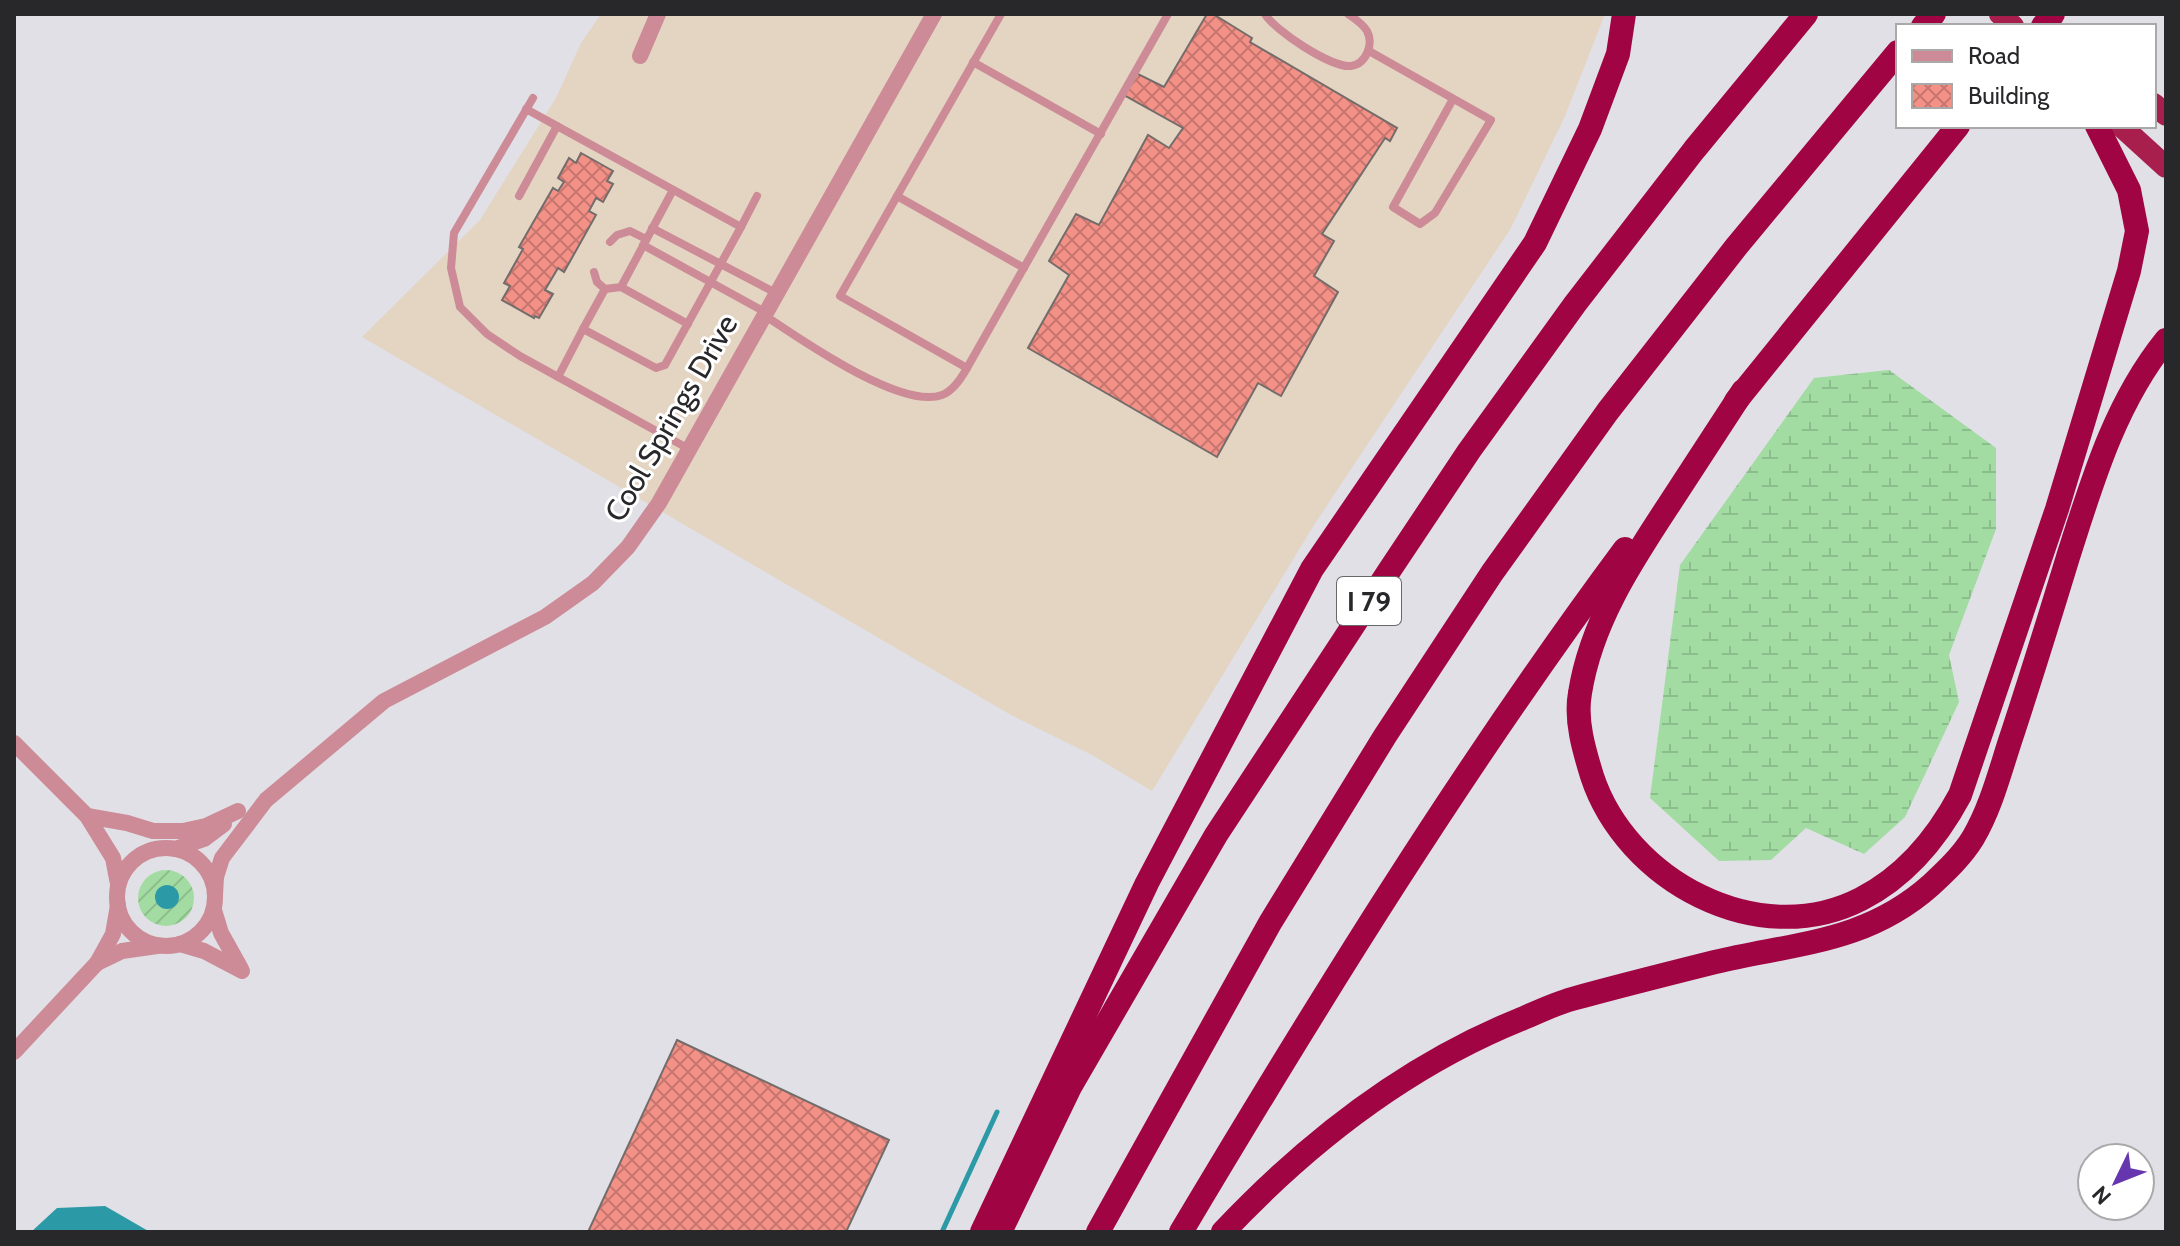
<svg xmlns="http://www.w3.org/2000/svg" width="2180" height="1246" font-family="Cabin,sans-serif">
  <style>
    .commercial { fill: #e4d4c2 }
    .wetland { fill: url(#wetland-marsh) }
    .garden { fill: url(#garden-furrows) }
    .water { fill: #2c9aa6 }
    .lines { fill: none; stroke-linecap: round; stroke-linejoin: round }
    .stream { stroke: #2c9aa6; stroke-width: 5 }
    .building { fill: url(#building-cross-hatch); stroke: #736c6b; stroke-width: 2 }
    .service { stroke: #cc8b96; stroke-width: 8 }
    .minor { stroke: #cc8b96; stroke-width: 16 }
    .trunk { stroke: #a81f4e; stroke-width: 22 }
    .motorway { stroke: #a10443; stroke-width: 24 }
    .labels { text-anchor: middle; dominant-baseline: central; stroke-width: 6; stroke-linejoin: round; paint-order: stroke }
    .shield { fill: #fff; stroke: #68686b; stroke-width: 2 }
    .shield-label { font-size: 28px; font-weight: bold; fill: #28282b }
    .street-label { font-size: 30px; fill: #28282b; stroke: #fff }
  </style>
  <defs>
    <pattern id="wetland-marsh" width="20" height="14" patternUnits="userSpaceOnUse" patternTransform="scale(2)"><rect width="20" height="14" fill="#a3dca2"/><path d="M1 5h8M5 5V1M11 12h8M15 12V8" fill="none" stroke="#8cbd8c"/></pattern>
    <pattern id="garden-furrows" width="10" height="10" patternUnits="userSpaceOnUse" patternTransform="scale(2)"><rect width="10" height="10" fill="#a3dca2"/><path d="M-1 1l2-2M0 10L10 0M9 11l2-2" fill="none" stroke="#8cbd8c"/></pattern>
    <pattern id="building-cross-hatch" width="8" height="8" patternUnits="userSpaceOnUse" patternTransform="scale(2)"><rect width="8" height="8" fill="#f49187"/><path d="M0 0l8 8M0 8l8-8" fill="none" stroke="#c6766f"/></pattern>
  </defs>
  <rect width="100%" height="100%" fill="#e0e0e6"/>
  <!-- commercial -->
  <path class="commercial" d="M 601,14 L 1605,14 L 1565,116 L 1511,228 L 1314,525 L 1152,791 L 1092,755 L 1011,715 L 362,337 L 480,220 L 556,98 L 581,43 Z"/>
  <!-- wetland -->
  <path class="wetland" d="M 1889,370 L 1996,448 L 1996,529 L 1949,655 L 1959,702 L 1905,817 L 1864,854 L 1806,828 L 1771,860 L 1719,861 L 1650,798 L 1680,565 L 1814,378 Z"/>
  <!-- garden -->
  <circle class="garden" cx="166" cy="898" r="28"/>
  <!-- water -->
  <g class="water">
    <circle cx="167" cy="897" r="12"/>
    <path d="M 105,1206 L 150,1232 L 31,1232 L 57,1208 Z"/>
  </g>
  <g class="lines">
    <!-- stream -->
    <path class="stream" d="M 942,1232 L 997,1112"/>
  </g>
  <!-- building -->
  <g class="building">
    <path d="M 1207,14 L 1213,14 L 1252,38 L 1250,42 L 1397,128 L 1390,141 L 1385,138 L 1322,234 L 1334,241 L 1314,276 L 1338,292 L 1281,396 L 1258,383 L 1217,457 L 1028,348 L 1069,275 L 1049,261 L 1076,214 L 1099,225 L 1148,135 L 1169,148 L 1183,128 L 1124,95 L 1136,73 L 1164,87 Z"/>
    <path d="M 581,153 L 613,171 L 607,181 L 613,184 L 603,202 L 596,198 L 589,211 L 596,215 L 564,272 L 558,268 L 545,290 L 553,294 L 539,318 L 535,316 L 534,318 L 502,300 L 510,286 L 504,283 L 523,249 L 519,247 L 553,188 L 558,191 L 564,182 L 558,178 L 569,158 L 576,163 Z"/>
    <path d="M 677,1040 L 889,1140 L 846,1232 L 588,1232 Z"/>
  </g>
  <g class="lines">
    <!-- service -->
    <g class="service">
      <path d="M 1265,14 C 1274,30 1331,68 1351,66 C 1366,64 1374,44 1367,31 C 1362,23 1355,19 1348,14"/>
      <path d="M 1369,51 L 1491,120 L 1435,213 L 1420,224 L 1393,207 L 1453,99"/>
      <path d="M 973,62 L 1101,134"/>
      <path d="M 533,98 L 454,233 L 451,268 L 460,307 L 487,334 L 520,356 L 689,449"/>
      <path d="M 526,109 L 741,227 L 665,365 L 656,368 L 583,329 L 558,377"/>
      <path d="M 519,196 L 557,126"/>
      <path d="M 897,196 L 1024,268"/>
      <path d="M 741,227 L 757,196"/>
      <path d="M 652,228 L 776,293"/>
      <path d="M 610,242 L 617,235 L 630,231 L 646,239"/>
      <path d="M 643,245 L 765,312"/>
      <path d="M 594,272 L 597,282 L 605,289"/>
      <path d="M 621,287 L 688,324"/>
      <path d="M 764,315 C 800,339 901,410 942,395 C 953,391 962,377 967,368 L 1168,14"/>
      <path d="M 583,329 L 605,289 L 621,287 L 673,190"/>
      <path d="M 967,368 L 840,296 L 1001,14"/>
    </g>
    <!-- minor -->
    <g class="minor">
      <path d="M 640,56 L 658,14"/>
      <path d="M 14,743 L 87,816 L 113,858 L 118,884"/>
      <path d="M 87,816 L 127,823 L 153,831 L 183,831 L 206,826 L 238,811"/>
      <circle cx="166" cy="897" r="49"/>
      <path d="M 175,849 L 204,839 L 224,824"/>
      <path d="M 215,895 L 216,877 L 222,858 L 266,800 L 384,701 L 545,617 L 593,583 L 628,547 L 659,503 L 934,14"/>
      <path d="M 214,910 L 221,933 L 241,969"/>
      <path d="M 180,944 L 204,951 L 242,971"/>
      <path d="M 97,963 L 122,951 L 157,946"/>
      <path d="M 14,1052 L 97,963 L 113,934 L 118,905"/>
    </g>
    <!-- trunk -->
    <g class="trunk">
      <path d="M 2000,14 L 2013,26"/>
      <path d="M 2154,104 L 2166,115"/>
      <path d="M 2121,126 L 2166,167"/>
    </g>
    <!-- motorway -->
    <g class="motorway">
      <path d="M 1923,26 L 1934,14"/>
      <path d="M 2043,26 L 2053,14"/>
      <path d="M 1743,391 C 1719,428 1695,465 1670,503 C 1632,561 1591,622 1580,693 C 1575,720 1584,750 1592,776 C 1626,880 1758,952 1861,899 C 1906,876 1937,838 1960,795 L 2057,509 L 2129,271 L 2137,231 L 2129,190 L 2097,126"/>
      <path d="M 1736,401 L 1958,126"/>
      <path d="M 982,1232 L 1147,883 L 1312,569 L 1535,243 L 1590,129 L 1618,54 L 1624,14"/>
      <path d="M 1000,1232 L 1070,1087 L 1216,835 L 1389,571 L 1469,451 L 1575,304 L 1694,150 L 1806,14"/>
      <path d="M 1098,1232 L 1270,923 L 1385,736 L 1492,573 L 1608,411 L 1736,247 L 1898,52"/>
      <path d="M 1181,1232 C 1320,999 1463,767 1625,549"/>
      <path d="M 1223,1232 C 1307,1143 1406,1066 1519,1020 C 1536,1013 1554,1004 1572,999 C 1619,986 1667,974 1715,962 C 1795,943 1866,943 1931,885 C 1946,871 1962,856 1973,838 C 1992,806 2001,767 2013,732 C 2032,674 2050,616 2068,557 C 2092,482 2115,403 2166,340"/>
    </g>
  </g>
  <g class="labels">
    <!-- shield labels -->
    <rect class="shield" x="1337" y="577" width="64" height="48" rx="6"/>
    <g class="shield-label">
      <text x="1369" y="601">I 79</text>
    </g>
    <!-- street labels -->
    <g class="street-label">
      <text transform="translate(671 418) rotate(-60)">Cool Springs Drive</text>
    </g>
  </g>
  <!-- border -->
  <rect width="2180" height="1246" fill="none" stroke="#28282b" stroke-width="32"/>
  <!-- legend -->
  <rect x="1896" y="24" width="260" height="104" fill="#ffffff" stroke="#a9a9aa" stroke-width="2"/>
  <rect x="1912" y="50" width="40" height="12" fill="#cc8b96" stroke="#a9a9aa" stroke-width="2"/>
  <text x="1968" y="64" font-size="24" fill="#28282b">Road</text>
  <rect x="1912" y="84" width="40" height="24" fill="url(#building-cross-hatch)" stroke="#a9a9aa" stroke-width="2"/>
  <text x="1968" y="104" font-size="24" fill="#28282b">Building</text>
  <!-- north arrow -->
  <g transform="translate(2116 1182) rotate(227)"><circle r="38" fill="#ffffff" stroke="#a9a9aa" stroke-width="2"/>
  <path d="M0-6L14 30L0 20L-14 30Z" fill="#6636ae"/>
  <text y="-12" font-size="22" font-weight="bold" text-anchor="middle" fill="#28282b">N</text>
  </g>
</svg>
